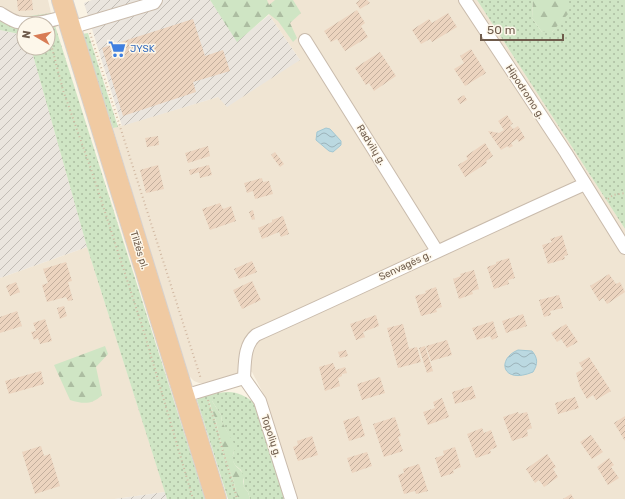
<svg xmlns="http://www.w3.org/2000/svg" width="625" height="499" font-family="Rubik,sans-serif">
  <style>
    .residential { fill: #f0e5d3 }
    .industrial { fill: url(#industrial-furrows) }
    .grass { fill: url(#grass-dots) }
    .forest { fill: url(#forest-firs) }
    .water { fill: url(#water-waves); stroke: #a2c7d2 }
    .building { fill: url(#building-hatch) }
    .lines { fill: none; stroke-linecap: round; stroke-linejoin: round }
    .minor-casing { stroke: #c9bbac; stroke-width: 14 }
    .trunk-casing { stroke: #d7d1cd; stroke-width: 22 }
    .path { stroke: #d1b8a2; stroke-width: 2; stroke-dasharray: 1 3; stroke-linecap: butt }
    .minor { stroke: #fff; stroke-width: 12 }
    .trunk { stroke: #f0caa2; stroke-width: 20 }
    .labels { text-anchor: middle; dominant-baseline: central; stroke-width: 3; stroke-linejoin: round; paint-order: stroke }
    .shop-label { font-size: 10px; fill: #366cbe; stroke: #fdf7ea; text-anchor: start }
    .street-label { font-size: 10px; fill: #6f5c4c; stroke: #fdf7ea }
  </style>
  <defs>
    <pattern id="industrial-furrows" width="10" height="10" patternUnits="userSpaceOnUse"><rect width="10" height="10" fill="#eae5de"/><path d="M-1 1l2-2M0 10L10 0M9 11l2-2" fill="none" stroke="#c2bdb6"/></pattern>
    <pattern id="grass-dots" width="8" height="8" patternUnits="userSpaceOnUse"><rect width="8" height="8" fill="#cfe5c4"/><path d="M2 2h.1M6 6h.1" fill="none" stroke="#acbda1" stroke-width="1.8" stroke-linecap="round"/></pattern>
    <pattern id="forest-firs" width="22" height="20" patternUnits="userSpaceOnUse"><rect width="22" height="20" fill="#cfe5c4"/><path d="M5 1l3.5 6h-7zM16 11l3.5 6h-7z" fill="#acbda1"/></pattern>
    <pattern id="water-waves" width="16" height="10" patternUnits="userSpaceOnUse"><rect width="16" height="10" fill="#bbd9e1"/><path d="M0 5q4-4 8 0t8 0" fill="none" stroke="#9cb3b9"/></pattern>
    <pattern id="building-hatch" width="6" height="6" patternUnits="userSpaceOnUse"><rect width="6" height="6" fill="#ecd4bf"/><path d="M-1 1l2-2M0 6l6-6M5 7l2-2" fill="none" stroke="#c3af9d"/></pattern>
  </defs>
  <rect width="100%" height="100%" fill="#faf3e4"/>
  <!-- residential -->
  <g class="residential">
    <path d="M 0,0 L 48,0 L 51,13 L 23,17 L 15,16 L 0,7 Z"/>
    <path d="M 267,0 L 477,0 L 625,229 L 625,499 L 297,499 L 263,393 L 252,372 L 206,383 L 199,383 L 194,381 L 188,375 L 113,128 L 218,97 L 300,60 L 269,15 Z"/>
    <path d="M 87,247 L 165,492 L 115,499 L 0,499 L 0,278 Z"/>
  </g>
  <!-- industrial -->
  <g class="industrial">
    <path d="M 92,0 L 210,0 L 237,41 L 269,15 L 300,60 L 227,107 L 218,97 L 122,126 L 84,3 Z"/>
    <path d="M 0,30 L 24,35 L 24,48 L 31,48 L 87,247 L 0,278 Z"/>
    <path d="M 165,492 L 167,499 L 115,499 Z"/>
  </g>
  <!-- grass -->
  <g class="grass">
    <path d="M 477,0 L 533,0 L 532,18 L 542,32 L 552,32 L 567,14 L 567,0 L 625,0 L 625,229 Z"/>
    <path d="M 0,7 L 14,16 L 23,17 L 51,13 L 205,499 L 167,499 L 87,247 L 31,48 L 48,48 L 48,24 L 24,24 L 24,35 L 0,30 Z"/>
    <path d="M 88,33 L 118,127 L 113,128 L 82,34 Z"/>
    <path d="M 228,392 C 238,392 246,396 254,403 L 286,499 L 250,499 L 248,492 L 243,486 L 244,481 L 241,470 L 235,465 L 232,459 L 235,447 L 222,422 L 221,415 L 212,401 L 209,402 L 216,421 L 224,457 L 233,479 L 238,499 L 228,499 L 197,400 C 205,393 218,393 228,392 Z"/>
  </g>
  <!-- forest -->
  <g class="forest">
    <path d="M 210,0 L 267,0 L 269,5 L 275,0 L 293,0 L 301,13 L 290,23 L 297,38 L 293,42 L 278,21 L 269,14 L 237,42 Z"/>
    <path d="M 533,0 L 567,0 L 568,14 L 552,32 L 542,32 L 532,18 Z"/>
    <path d="M 105,346 L 108,354 L 96,367 L 102,395 C 92,405 83,404 70,400 L 54,365 Z"/>
    <path d="M 209,401 L 212,401 L 221,415 L 222,422 L 236,447 C 234,451 232,456 233,460 C 236,472 246,466 243,486 L 248,492 L 250,499 L 238,499 L 233,479 L 224,457 L 216,421 Z"/>
  </g>
  <!-- water -->
  <g class="water">
    <path d="M 326,128 L 330,129 L 341,141 L 341,145 L 333,152 L 329,151 L 316,140 L 317,132 Z"/>
    <path d="M 518,350 L 532,351 C 538,358 538,364 533,372 C 502,385 496,359 518,350 Z"/>
  </g>
  <!-- building -->
  <g class="building">
    <path d="M 17,0 L 32,0 L 33,10 L 18,11 Z"/>
    <path d="M 360,0 L 367,0 L 370,3 L 360,9 L 356,3 Z"/>
    <path d="M 357,10 L 365,23 L 361,26 L 368,37 L 345,51 L 337,39 L 331,42 L 324,31 Z"/>
    <path d="M 448,13 L 457,27 L 432,42 L 430,39 L 421,44 L 412,30 L 429,19 L 432,23 Z"/>
    <path d="M 193,19 L 205,56 L 223,50 L 230,71 L 193,82 L 196,92 L 123,116 L 102,48 Z"/>
    <path d="M 471,49 L 486,73 L 465,86 L 454,69 L 464,63 L 460,56 Z"/>
    <path d="M 380,52 L 396,76 L 374,91 L 369,83 L 366,85 L 355,68 Z"/>
    <path d="M 464,95 L 467,100 L 460,104 L 457,99 Z"/>
    <path d="M 507,115 L 513,124 L 510,125 L 513,129 L 518,126 L 525,138 L 519,142 L 517,139 L 511,143 L 513,146 L 509,148 L 508,146 L 501,150 L 488,131 L 499,133 L 504,130 L 498,121 Z"/>
    <path d="M 158,136 L 159,145 L 147,147 L 145,138 Z"/>
    <path d="M 485,143 L 493,156 L 486,161 L 487,163 L 465,177 L 458,165 L 468,159 L 466,156 Z"/>
    <path d="M 208,146 L 210,156 L 188,163 L 185,153 Z"/>
    <path d="M 275,152 L 284,164 L 280,167 L 271,155 Z"/>
    <path d="M 158,165 L 164,189 L 146,193 L 140,170 Z"/>
    <path d="M 209,165 L 212,175 L 200,178 L 199,172 L 190,175 L 189,170 Z"/>
    <path d="M 262,178 L 263,182 L 269,181 L 273,194 L 255,199 L 253,191 L 247,193 L 244,183 Z"/>
    <path d="M 220,203 L 223,209 L 231,206 L 236,221 L 210,230 L 202,209 Z"/>
    <path d="M 253,210 L 255,219 L 252,220 L 249,212 Z"/>
    <path d="M 283,216 L 289,234 L 281,237 L 279,232 L 262,239 L 258,228 L 272,222 L 272,220 Z"/>
    <path d="M 562,235 L 568,255 L 564,256 L 565,259 L 548,264 L 542,245 L 552,242 L 550,239 Z"/>
    <path d="M 509,258 L 515,278 L 508,280 L 509,284 L 494,289 L 487,267 L 496,264 L 496,262 Z"/>
    <path d="M 252,261 L 257,272 L 239,279 L 234,269 Z"/>
    <path d="M 66,262 L 72,281 L 68,282 L 73,300 L 68,301 L 66,297 L 47,302 L 42,285 L 48,283 L 43,269 Z"/>
    <path d="M 474,270 L 479,289 L 472,291 L 473,294 L 459,299 L 453,279 L 461,276 L 460,274 Z"/>
    <path d="M 609,274 L 616,284 L 620,282 L 625,292 L 607,304 L 603,298 L 599,301 L 590,286 Z"/>
    <path d="M 252,281 L 261,300 L 242,309 L 233,290 Z"/>
    <path d="M 16,282 L 20,292 L 10,296 L 6,286 Z"/>
    <path d="M 436,287 L 442,307 L 436,309 L 437,312 L 421,316 L 415,296 L 426,293 L 425,291 Z"/>
    <path d="M 559,295 L 563,308 L 550,311 L 551,315 L 544,317 L 539,300 Z"/>
    <path d="M 64,306 L 67,316 L 60,319 L 57,308 Z"/>
    <path d="M 17,311 L 22,326 L 0,333 L 0,317 Z"/>
    <path d="M 523,314 L 527,326 L 506,333 L 502,321 Z"/>
    <path d="M 376,315 L 379,326 L 363,332 L 365,337 L 356,340 L 350,324 Z"/>
    <path d="M 45,319 L 52,341 L 40,344 L 38,338 L 34,340 L 31,332 L 36,331 L 33,323 Z"/>
    <path d="M 493,321 L 498,337 L 492,340 L 490,336 L 477,340 L 472,328 Z"/>
    <path d="M 403,324 L 409,349 L 417,347 L 421,362 L 398,368 L 387,328 Z"/>
    <path d="M 566,324 L 578,342 L 567,348 L 561,339 L 557,342 L 551,333 Z"/>
    <path d="M 447,340 L 452,355 L 431,361 L 426,346 Z"/>
    <path d="M 425,346 L 433,371 L 427,373 L 419,348 Z"/>
    <path d="M 346,350 L 348,356 L 340,358 L 338,352 Z"/>
    <path d="M 589,357 L 611,391 L 596,400 L 593,395 L 587,399 L 580,387 L 576,373 L 583,369 L 579,363 Z"/>
    <path d="M 333,363 L 336,370 L 345,367 L 347,373 L 342,374 L 342,376 L 338,378 L 340,386 L 325,391 L 319,367 Z"/>
    <path d="M 41,371 L 44,384 L 9,394 L 5,381 Z"/>
    <path d="M 380,377 L 385,393 L 362,400 L 357,384 Z"/>
    <path d="M 472,386 L 476,398 L 455,404 L 452,392 Z"/>
    <path d="M 575,397 L 579,408 L 558,414 L 555,403 Z"/>
    <path d="M 442,398 L 449,417 L 428,425 L 423,412 L 435,408 L 433,402 Z"/>
    <path d="M 518,412 L 519,414 L 527,412 L 532,428 L 527,430 L 528,436 L 512,441 L 503,417 Z"/>
    <path d="M 359,416 L 365,436 L 349,441 L 343,421 Z"/>
    <path d="M 625,416 L 625,441 L 614,423 Z"/>
    <path d="M 395,417 L 401,436 L 398,437 L 403,451 L 384,457 L 373,424 Z"/>
    <path d="M 482,428 L 484,433 L 491,430 L 497,447 L 490,450 L 491,453 L 476,458 L 467,434 Z"/>
    <path d="M 591,435 L 603,452 L 592,459 L 580,442 Z"/>
    <path d="M 312,436 L 318,455 L 298,461 L 293,447 L 298,445 L 297,441 Z"/>
    <path d="M 41,446 L 44,456 L 50,454 L 60,486 L 35,494 L 22,452 Z"/>
    <path d="M 455,447 L 461,467 L 453,470 L 454,473 L 441,477 L 435,458 L 444,455 L 443,451 Z"/>
    <path d="M 367,452 L 372,466 L 352,473 L 347,458 Z"/>
    <path d="M 547,454 L 556,467 L 553,469 L 558,477 L 544,487 L 539,480 L 535,483 L 526,469 Z"/>
    <path d="M 609,458 L 614,465 L 611,467 L 619,478 L 608,485 L 597,467 Z"/>
    <path d="M 419,464 L 428,491 L 416,494 L 415,491 L 404,494 L 398,475 L 404,473 L 403,469 Z"/>
    <path d="M 571,494 L 574,499 L 563,499 Z"/>
  </g>
  <g class="lines">
    <!-- minor casing -->
    <g class="minor-casing">
      <g id="minor">
        <path d="M 465,0 L 566,153 L 625,248"/>
        <path d="M 0,13 C 5,16 11,20 17,22 C 33,26 51,21 66,16"/>
        <path d="M 70,28 L 154,3 L 156,0"/>
        <path d="M 305,40 L 437,251"/>
        <path d="M 244,378 L 260,401 L 291,499"/>
        <path d="M 184,396 L 244,378 C 245,362 244,345 256,335 C 366,286 475,233 585,184"/>
      </g>
    </g>
    <!-- trunk casing -->
    <g class="trunk-casing">
      <path id="trunk" d="M 62,0 L 216,499"/>
    </g>
    <!-- path -->
    <g class="path">
      <path d="M 48,33 L 63,90 L 93,175 L 144,332 L 193,499"/>
      <path d="M 90,33 L 201,379"/>
      <path d="M 608,199 L 613,195 L 625,193"/>
      <path d="M 208,400 L 237,499"/>
    </g>
    <!-- minor -->
    <use href="#minor" class="minor"/>
    <!-- trunk -->
    <use href="#trunk" class="trunk"/>
  </g>
  <!-- icons -->
  <defs>
    <g id="supermarket-bare" transform="scale(1.38)"><path d="M-6-5.5h2.5l.6 2H6L4.5 2H-2.5L-4.4-4H-6ZM-1.5 3.2a1.3 1.3 0 1 0 .1 0ZM3 3.2a1.3 1.3 0 1 0 .1 0Z" fill="#3f7fe0" stroke="#fdf7ea" stroke-width="2.5" paint-order="stroke"/></g>
  </defs>
  <g fill-rule="evenodd">
    <use href="#supermarket-bare" x="117" y="49"/>
  </g>
  <g class="labels">
    <!-- shop labels -->
    <g class="shop-label">
      <text x="130" y="49">JYSK</text>
    </g>
    <!-- street labels -->
    <g class="street-label">
      <text transform="translate(525 92) rotate(57)">Hipodromo g.</text>
      <text transform="translate(371 145) rotate(58)">Radvilų g.</text>
      <text transform="translate(139 250) rotate(73)">Tilžės pl.</text>
      <text transform="translate(405 266) rotate(-25)">Senvagės g.</text>
      <text transform="translate(271 436) rotate(72)">Topolių g.</text>
    </g>
  </g>
  <!-- north arrow -->
  <g transform="translate(36 36) rotate(279)"><circle r="19" fill="#fdf7ea" stroke="#c4b9ab"/>
  <path d="M0-3L7 15L0 10L-7 15Z" fill="#d87c55"/>
  <text y="-6" font-size="11" font-weight="bold" text-anchor="middle" fill="#6f5c4c">N</text>
  </g>
  <!-- scale -->
  <path d="M481 34v6h82v-6" fill="none" stroke="#6f5c4c" stroke-width="2"/>
  <text x="487" y="34" font-size="12" fill="#6f5c4c" stroke="#fdf7ea" stroke-width="3" paint-order="stroke">50 m</text>
</svg>
